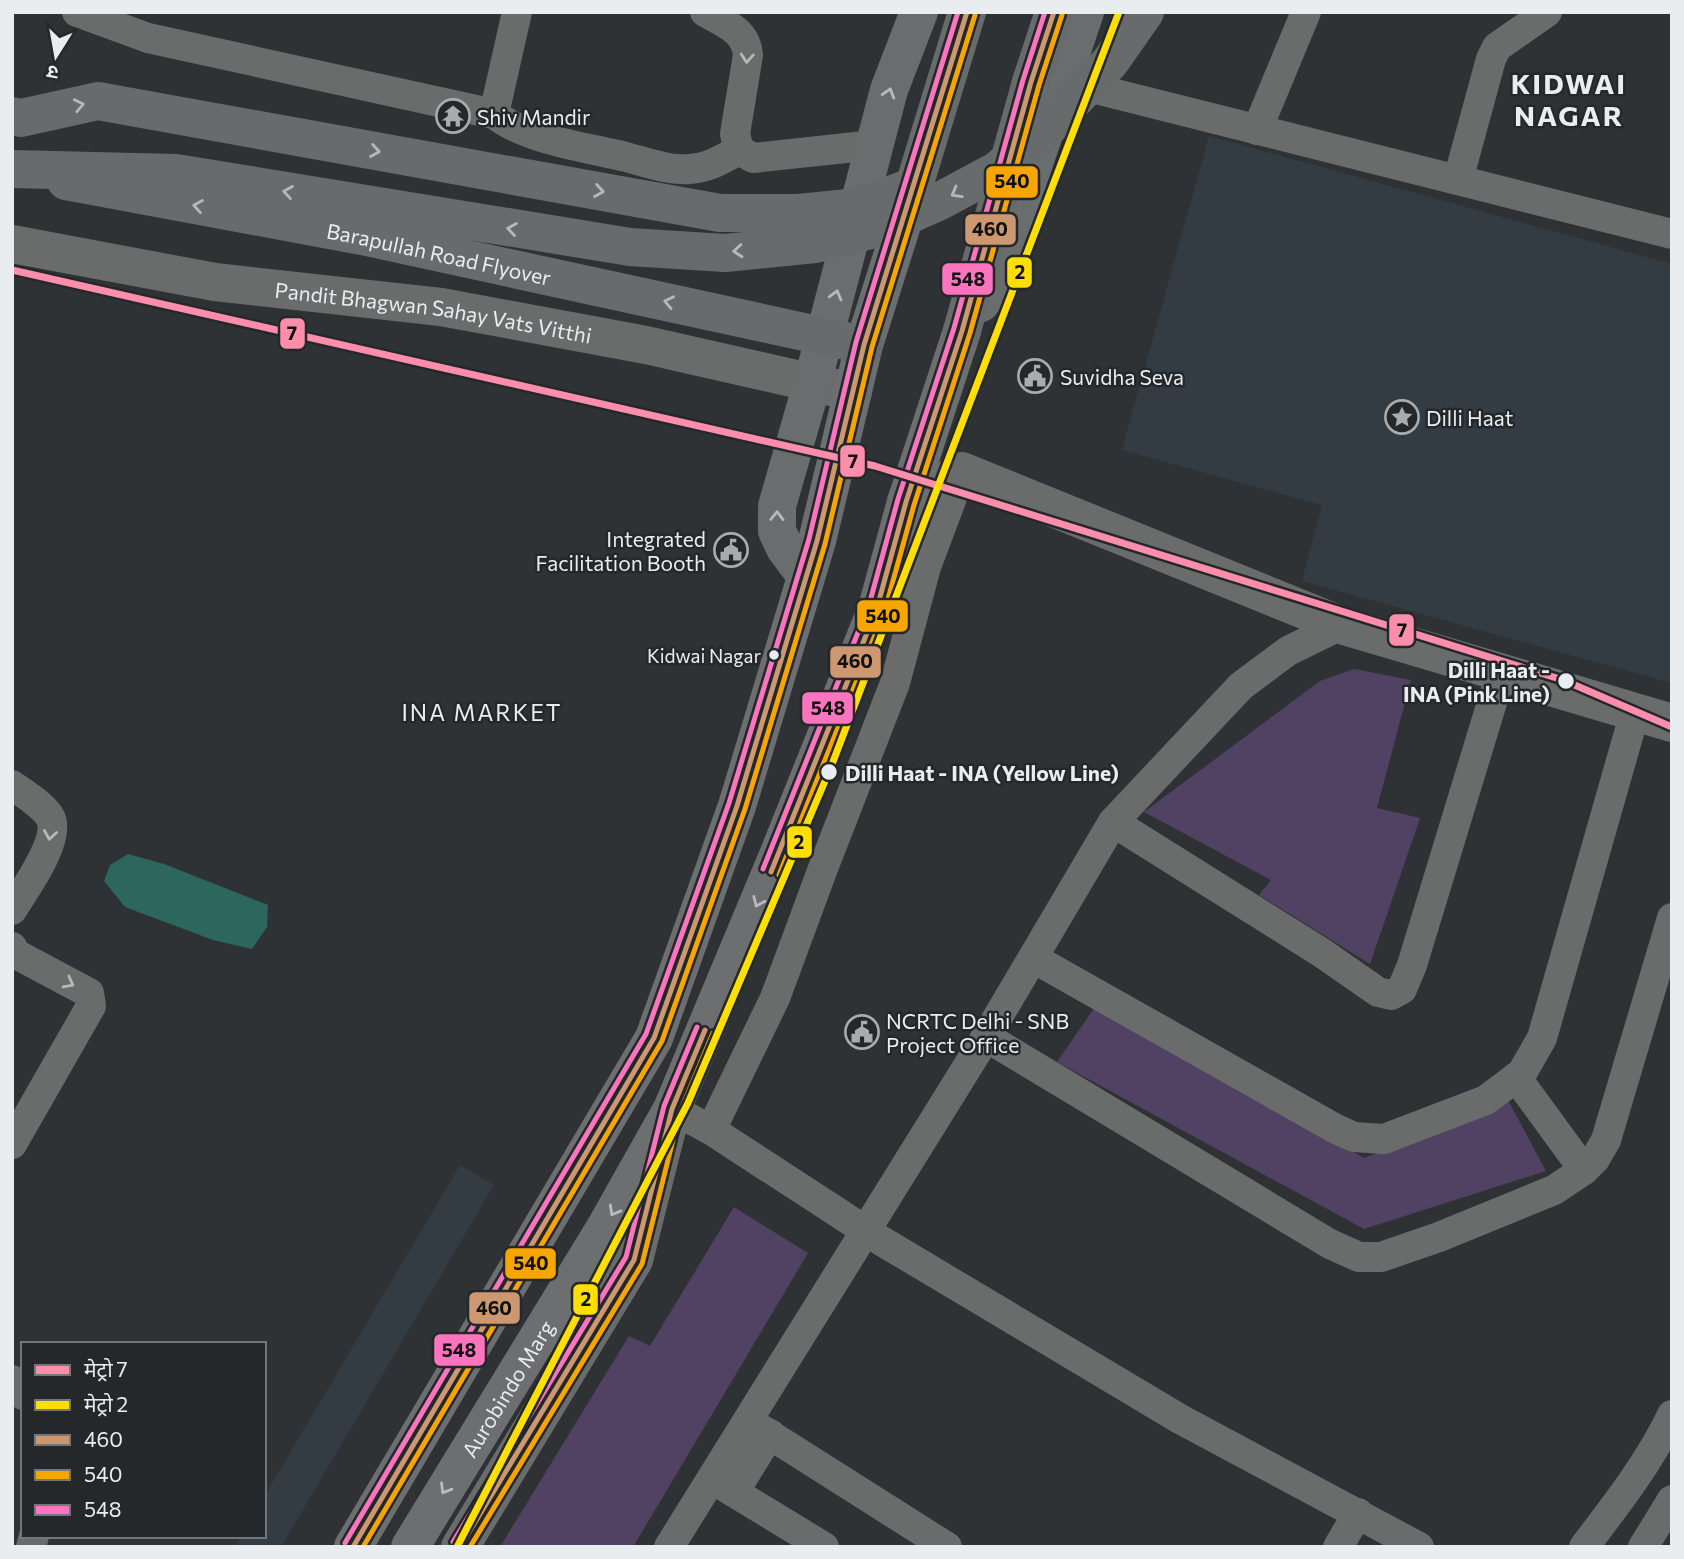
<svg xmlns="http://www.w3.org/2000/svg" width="1684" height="1559" font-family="Commissioner,'Noto Sans Devanagari',sans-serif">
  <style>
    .built { fill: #343c43 }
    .green { fill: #514264 }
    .water { fill: #2c665d }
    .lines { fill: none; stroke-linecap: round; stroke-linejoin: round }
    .minor { stroke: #6a6c6c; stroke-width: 30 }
    .tertiary { stroke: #6a6c6c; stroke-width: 38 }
    .secondary { stroke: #6c6e70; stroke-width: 38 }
    .primary { stroke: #6a6d6d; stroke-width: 38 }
    .trunk { stroke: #686b6c; stroke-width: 38 }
    .trunk-bridge { stroke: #686b6c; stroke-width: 38 }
    .bus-1-casing { stroke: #24282b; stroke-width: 10 }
    .bus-2-casing { stroke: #24282b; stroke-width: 10 }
    .bus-3-casing { stroke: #24282b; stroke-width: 10 }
    .bus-1 { stroke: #cd976f; stroke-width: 5 }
    .bus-2 { stroke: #f7a600; stroke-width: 5 }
    .bus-3 { stroke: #fc73be; stroke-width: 5 }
    .metro-1-casing { stroke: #24282b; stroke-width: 12 }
    .metro-2-casing { stroke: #24282b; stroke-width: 12 }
    .metro-1 { stroke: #fc8eac; stroke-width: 7 }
    .metro-2 { stroke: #ffdf00; stroke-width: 7 }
    .oneway { stroke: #b7b9bb }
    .oneway2 { stroke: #b7babb }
    .oneway3 { stroke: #b6b9bb }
    .oneway4 { stroke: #b8babc }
    .bus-dot { fill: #eaedef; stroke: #24282b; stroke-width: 2.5 }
    .labels { text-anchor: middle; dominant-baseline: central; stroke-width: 5; stroke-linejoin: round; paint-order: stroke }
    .bus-label { font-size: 19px; fill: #eaedef; stroke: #24282b; text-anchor: end }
    .poi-label { font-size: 21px; fill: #eaedef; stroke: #24282b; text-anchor: start }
    .street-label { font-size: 21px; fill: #eaedef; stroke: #24282b }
    .stop-label { font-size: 21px; font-weight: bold; fill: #eaedef; stroke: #24282b; text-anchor: end }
    .neighbourhood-label { font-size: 23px; letter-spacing: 2px; fill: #eaedef; stroke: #24282b }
    .district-label { font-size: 28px; font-weight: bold; letter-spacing: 2px; fill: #eaedef; stroke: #24282b }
    .line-badge { stroke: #24282b; stroke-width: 2.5 }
    .pale-badge-label { font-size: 19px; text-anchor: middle; font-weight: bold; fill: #111 }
  </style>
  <rect width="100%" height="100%" fill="#2f3234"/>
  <!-- built -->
  <g class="built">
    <path d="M 1209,136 L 1672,264 L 1672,683 L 1302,581 L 1322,505 L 1122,450 Z"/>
    <path d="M 460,1165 L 494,1185 L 281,1547 L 235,1547 L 241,1536 L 264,1536 L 264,1497 Z"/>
  </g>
  <!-- green -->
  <g class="green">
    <path d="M 1354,669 L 1411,680 L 1377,808 L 1420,818 L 1370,964 L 1259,895 L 1271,880 L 1144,812 L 1320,681 Z"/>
    <path d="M 1095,1007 L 1364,1158 L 1509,1102 L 1546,1171 L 1364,1229 L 1057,1062 Z"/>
    <path d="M 734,1207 L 808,1253 L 633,1547 L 500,1547 L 629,1336 L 650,1346 Z"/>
  </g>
  <!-- water -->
  <path class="water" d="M 128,854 L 164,864 L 268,905 L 267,927 L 252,949 L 213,940 L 125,907 L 104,881 L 110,865 Z"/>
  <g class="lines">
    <!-- minor -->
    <g class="minor">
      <path d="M 77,12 L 148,38 L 494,114 C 527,140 585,147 626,157 C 645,162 669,171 689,169 C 708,168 723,159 739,150"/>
      <path d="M 705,12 C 724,23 746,30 748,55 L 735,134 L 739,150 L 753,158 L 874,145"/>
      <path d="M 1068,82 L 1672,234"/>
      <path d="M 494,114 L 517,12"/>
      <path d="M 1257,130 L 1306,12"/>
      <path d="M 1458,180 L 1491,59 L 1497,47 L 1547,12"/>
      <path d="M 12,785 C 24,794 42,804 50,817 C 62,839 24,890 12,910"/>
      <path d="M 1113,822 L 1322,953 L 1378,992 L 1391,995 L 1402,989 L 1412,965 L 1501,673"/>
      <path d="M 12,947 L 16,954 L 89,993 L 91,1006 L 12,1144"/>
      <path d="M 1033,958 L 1336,1129 L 1354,1137 L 1384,1139 L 1486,1100 L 1522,1073 L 1542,1038 L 1635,712"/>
      <path d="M 986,1037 L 1330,1244 L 1359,1257 L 1381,1257 L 1439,1237 L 1554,1190 L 1584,1170 L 1595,1159 L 1606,1140 L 1672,918"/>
      <path d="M 1516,1077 L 1584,1170"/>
      <path d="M 672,1109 L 711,1130 L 880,1240 L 1180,1419 L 1419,1547"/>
      <path d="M 711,1130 L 775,998 L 822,871 L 895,683 L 926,567 L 962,471"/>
      <path d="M 12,1380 L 23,1395"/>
      <path d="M 748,1421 L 947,1547"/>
      <path d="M 712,1479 L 824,1547"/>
      <path d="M 734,1492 L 770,1434"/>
      <path d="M 31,1547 L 34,1536"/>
      <path d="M 669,1547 L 986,1037 L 1113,822 L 1241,686 L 1288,651 L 1341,625"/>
      <path d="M 1338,1547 L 1358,1513"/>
      <path d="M 1584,1547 C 1616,1505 1649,1463 1672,1415"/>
      <path d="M 1643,1547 L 1672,1500"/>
    </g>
    <!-- tertiary -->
    <g class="tertiary">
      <path id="s1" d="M 12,244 L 215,282 L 441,307 L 646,345 L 853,392"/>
      <path d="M 906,502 L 962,471 L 1341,625 L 1672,723"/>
      <path d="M 460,1547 L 634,1260 L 667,1129"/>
    </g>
    <!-- secondary -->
    <g class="secondary">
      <path d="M 353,1547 L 654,1038 L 737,806 L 817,541 L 864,345 L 912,193"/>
      <path id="s2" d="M 410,1547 L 605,1228 L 672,1109 L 779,853 L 877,608 L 906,502 L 962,331"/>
    </g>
    <!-- primary -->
    <g class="primary">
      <path d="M 981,303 L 993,285 L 1085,12"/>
      <path d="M 806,576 L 785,548 L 777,531 L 777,506 L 812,384 L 889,90 L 919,12"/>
    </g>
    <!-- trunk -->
    <g class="trunk">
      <path d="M 12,116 L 21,118 L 98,101 L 720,213 L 798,213 L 859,207 L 914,186 L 967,12"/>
      <path id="s3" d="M 66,181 L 362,236 L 864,345"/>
      <path d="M 962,331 L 1031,82 L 1054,12"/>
    </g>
    <!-- trunk-bridge -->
    <path class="trunk-bridge" d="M 12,169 L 176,173 L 630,247 L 725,253 L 815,244 L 882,227 L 938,202 L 996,171 L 1042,134 L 1110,62 L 1145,12"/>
    <!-- bus-1 casing -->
    <g class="bus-1-casing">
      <g id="bus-1">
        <path d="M 771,872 L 877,608 L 906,502 L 962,331 L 1031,82 L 1054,12"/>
        <path d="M 353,1547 L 654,1038 L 737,806 L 817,541 L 864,345 L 967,12"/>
        <path d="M 460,1547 L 634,1260 L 672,1109 L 705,1030"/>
      </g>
    </g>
    <!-- bus-2 casing -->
    <g class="bus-2-casing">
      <g id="bus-2">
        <path d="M 779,875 L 885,610 L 914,505 L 970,333 L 1039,85 L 1062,15"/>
        <path d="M 363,1547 L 662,1041 L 745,809 L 825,544 L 872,347 L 975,15"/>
        <path d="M 470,1547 L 642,1264 L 680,1112 L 713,1033"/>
      </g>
    </g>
    <!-- bus-3 casing -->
    <g class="bus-3-casing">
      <g id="bus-3">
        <path d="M 763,869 L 869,605 L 898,499 L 954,328 L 1023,80 L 1045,12"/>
        <path d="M 453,1542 L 626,1257 L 664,1106 L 697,1027"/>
        <path d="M 345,1543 L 646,1034 L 729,803 L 809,539 L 856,342 L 958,12"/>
      </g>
    </g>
    <!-- bus-1 -->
    <use href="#bus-1" class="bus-1"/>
    <!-- bus-2 -->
    <use href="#bus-2" class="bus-2"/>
    <!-- bus-3 -->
    <use href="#bus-3" class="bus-3"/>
    <!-- metro-1 casing -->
    <g class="metro-1-casing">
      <path id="metro-1" d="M 12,270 L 875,466 L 1563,680 L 1672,727"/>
    </g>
    <!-- metro-2 casing -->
    <g class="metro-2-casing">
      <path id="metro-2" d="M 457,1547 L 688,1103 L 831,767 L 1119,12"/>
    </g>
    <!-- metro-1 -->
    <use href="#metro-1" class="metro-1"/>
    <!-- metro-2 -->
    <use href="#metro-2" class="metro-2"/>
  </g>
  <!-- one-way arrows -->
  <defs><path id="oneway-chevron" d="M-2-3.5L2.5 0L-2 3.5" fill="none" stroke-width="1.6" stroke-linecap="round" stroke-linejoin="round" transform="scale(1.75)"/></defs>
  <g class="oneway">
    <use href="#oneway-chevron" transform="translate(747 58) rotate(94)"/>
    <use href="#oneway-chevron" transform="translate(50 835) rotate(99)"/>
    <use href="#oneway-chevron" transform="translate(69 983) rotate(28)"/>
  </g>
  <g class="oneway2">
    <use href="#oneway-chevron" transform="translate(889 93) rotate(-73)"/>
    <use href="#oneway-chevron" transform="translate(836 295) rotate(-75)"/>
    <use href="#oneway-chevron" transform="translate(777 516) rotate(-89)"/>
  </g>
  <g class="oneway3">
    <use href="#oneway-chevron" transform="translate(79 105) rotate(-12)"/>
    <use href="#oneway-chevron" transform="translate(375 151) rotate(10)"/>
    <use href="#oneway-chevron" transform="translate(599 191) rotate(10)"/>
    <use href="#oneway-chevron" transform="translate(288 192) rotate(-171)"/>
    <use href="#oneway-chevron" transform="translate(956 193) rotate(151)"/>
    <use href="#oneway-chevron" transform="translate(198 206) rotate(-170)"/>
    <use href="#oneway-chevron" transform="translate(512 229) rotate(-171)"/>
    <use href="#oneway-chevron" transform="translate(738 251) rotate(175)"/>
    <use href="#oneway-chevron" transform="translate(669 302) rotate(-168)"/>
  </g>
  <g class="oneway4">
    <use href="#oneway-chevron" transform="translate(758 902) rotate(113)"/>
    <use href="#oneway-chevron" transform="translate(614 1211) rotate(119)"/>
    <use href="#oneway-chevron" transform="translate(445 1489) rotate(121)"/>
  </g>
  <!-- icons -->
  <defs>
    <g id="temple-ring" transform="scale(1.75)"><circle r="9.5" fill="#24282b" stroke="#a9acae" stroke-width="1.5"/><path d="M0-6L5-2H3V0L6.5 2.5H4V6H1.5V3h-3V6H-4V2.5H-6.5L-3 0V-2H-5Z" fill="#a9acae"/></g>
    <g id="civic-ring" transform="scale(1.75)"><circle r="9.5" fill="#24282b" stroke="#a9acae" stroke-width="1.5"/><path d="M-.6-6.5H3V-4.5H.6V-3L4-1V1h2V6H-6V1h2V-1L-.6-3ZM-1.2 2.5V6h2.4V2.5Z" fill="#a9acae"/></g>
    <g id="sight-ring" transform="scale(1.75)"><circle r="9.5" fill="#24282b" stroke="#a9acae" stroke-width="1.5"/><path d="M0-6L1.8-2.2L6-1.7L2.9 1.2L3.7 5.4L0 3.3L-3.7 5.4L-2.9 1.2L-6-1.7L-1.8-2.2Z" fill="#a9acae"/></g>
  </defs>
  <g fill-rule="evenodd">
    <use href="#temple-ring" x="453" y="116"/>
    <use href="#civic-ring" x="1035" y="376"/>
    <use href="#sight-ring" x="1402" y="417"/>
    <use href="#civic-ring" x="731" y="550"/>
    <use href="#civic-ring" x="862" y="1032"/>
  </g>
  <!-- markers -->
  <g class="bus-dot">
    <circle cx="774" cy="655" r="6"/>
    <circle cx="1566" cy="681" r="9"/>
    <circle cx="829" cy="772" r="9"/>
  </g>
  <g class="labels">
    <!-- bus labels -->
    <g class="bus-label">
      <text x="761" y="655">Kidwai Nagar</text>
    </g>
    <!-- poi labels -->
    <g class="poi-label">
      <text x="477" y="116">Shiv Mandir</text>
      <text x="1060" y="376">Suvidha Seva</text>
      <text x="1426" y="417">Dilli Haat</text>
      <text x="706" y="538" text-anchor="end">Integrated<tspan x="706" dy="24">Facilitation Booth</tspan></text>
      <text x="886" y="1020">NCRTC Delhi - SNB<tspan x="886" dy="24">Project Office</tspan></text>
    </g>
    <!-- street labels -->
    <g class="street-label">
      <text stroke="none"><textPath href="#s3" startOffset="380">Barapullah Road Flyover</textPath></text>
      <text stroke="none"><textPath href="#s1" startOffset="427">Pandit Bhagwan Sahay Vats Vitthi</textPath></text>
      <text stroke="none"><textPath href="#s2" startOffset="186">Aurobindo Marg</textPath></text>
    </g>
    <!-- stop labels -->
    <g class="stop-label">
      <text x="1550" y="669">Dilli Haat -<tspan x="1550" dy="24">INA (Pink Line)</tspan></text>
      <text x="845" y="772" text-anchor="start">Dilli Haat - INA (Yellow Line)</text>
    </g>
    <!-- neighbourhood labels -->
    <g class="neighbourhood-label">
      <text x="482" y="712">INA MARKET</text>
    </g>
    <!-- district labels -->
    <g class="district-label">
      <text x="1569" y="83">KIDWAI<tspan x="1569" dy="32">NAGAR</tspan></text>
    </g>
  </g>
  <g class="line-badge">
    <rect x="985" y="165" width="54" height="34" rx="7" fill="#f7a600"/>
    <rect x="964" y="213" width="53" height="33" rx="7" fill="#cd976f"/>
    <rect x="1006" y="256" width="27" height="33" rx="7" fill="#ffdf00"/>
    <rect x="941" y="262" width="53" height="34" rx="7" fill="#fc73be"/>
    <rect x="279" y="317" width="27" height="33" rx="7" fill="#fc8eac"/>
    <rect x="839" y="444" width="27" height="34" rx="7" fill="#fc8eac"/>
    <rect x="856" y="599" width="53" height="34" rx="7" fill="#f7a600"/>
    <rect x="1388" y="613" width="27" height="34" rx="7" fill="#fc8eac"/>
    <rect x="829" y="645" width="53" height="34" rx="7" fill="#cd976f"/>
    <rect x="801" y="691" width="53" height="34" rx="7" fill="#fc73be"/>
    <rect x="786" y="825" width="27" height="34" rx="7" fill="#ffdf00"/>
    <rect x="504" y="1247" width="53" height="33" rx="7" fill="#f7a600"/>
    <rect x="572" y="1283" width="27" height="33" rx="7" fill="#ffdf00"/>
    <rect x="468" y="1291" width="53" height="34" rx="7" fill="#cd976f"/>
    <rect x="433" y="1333" width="53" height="34" rx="7" fill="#fc73be"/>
  </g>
  <g class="pale-badge-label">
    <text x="1012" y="188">540</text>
    <text x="990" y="236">460</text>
    <text x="1020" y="279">2</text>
    <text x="968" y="286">548</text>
    <text x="292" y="340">7</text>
    <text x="853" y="468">7</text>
    <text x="883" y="623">540</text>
    <text x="1402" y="637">7</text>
    <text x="855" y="668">460</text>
    <text x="828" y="715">548</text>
    <text x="799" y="849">2</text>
    <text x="531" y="1270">540</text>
    <text x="586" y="1306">2</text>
    <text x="494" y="1315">460</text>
    <text x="459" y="1357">548</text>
  </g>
  <!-- border -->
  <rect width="1684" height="1559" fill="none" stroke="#eaedef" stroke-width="28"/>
  <!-- legend -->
  <rect x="21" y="1342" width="245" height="196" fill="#24282b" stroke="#737779" stroke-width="2"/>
  <rect x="35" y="1365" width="35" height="10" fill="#fc8eac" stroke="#737779" stroke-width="2"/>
  <text x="84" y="1377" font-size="21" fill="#eaedef">मेट्रो 7</text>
  <rect x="35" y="1400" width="35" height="10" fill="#ffdf00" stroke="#737779" stroke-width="2"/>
  <text x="84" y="1412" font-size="21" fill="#eaedef">मेट्रो 2</text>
  <rect x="35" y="1435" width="35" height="10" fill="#cd976f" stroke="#737779" stroke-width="2"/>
  <text x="84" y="1447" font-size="21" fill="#eaedef">460</text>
  <rect x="35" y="1470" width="35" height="10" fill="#f7a600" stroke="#737779" stroke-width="2"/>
  <text x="84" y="1482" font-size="21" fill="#eaedef">540</text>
  <rect x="35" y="1505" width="35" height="10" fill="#fc73be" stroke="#737779" stroke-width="2"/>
  <text x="84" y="1517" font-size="21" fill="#eaedef">548</text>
  <!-- north arrow -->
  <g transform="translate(56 56) rotate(191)" stroke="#24282b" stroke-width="5" paint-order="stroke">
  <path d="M0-5L12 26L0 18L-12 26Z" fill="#eaedef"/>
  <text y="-10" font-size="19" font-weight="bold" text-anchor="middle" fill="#eaedef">उ</text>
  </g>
</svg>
